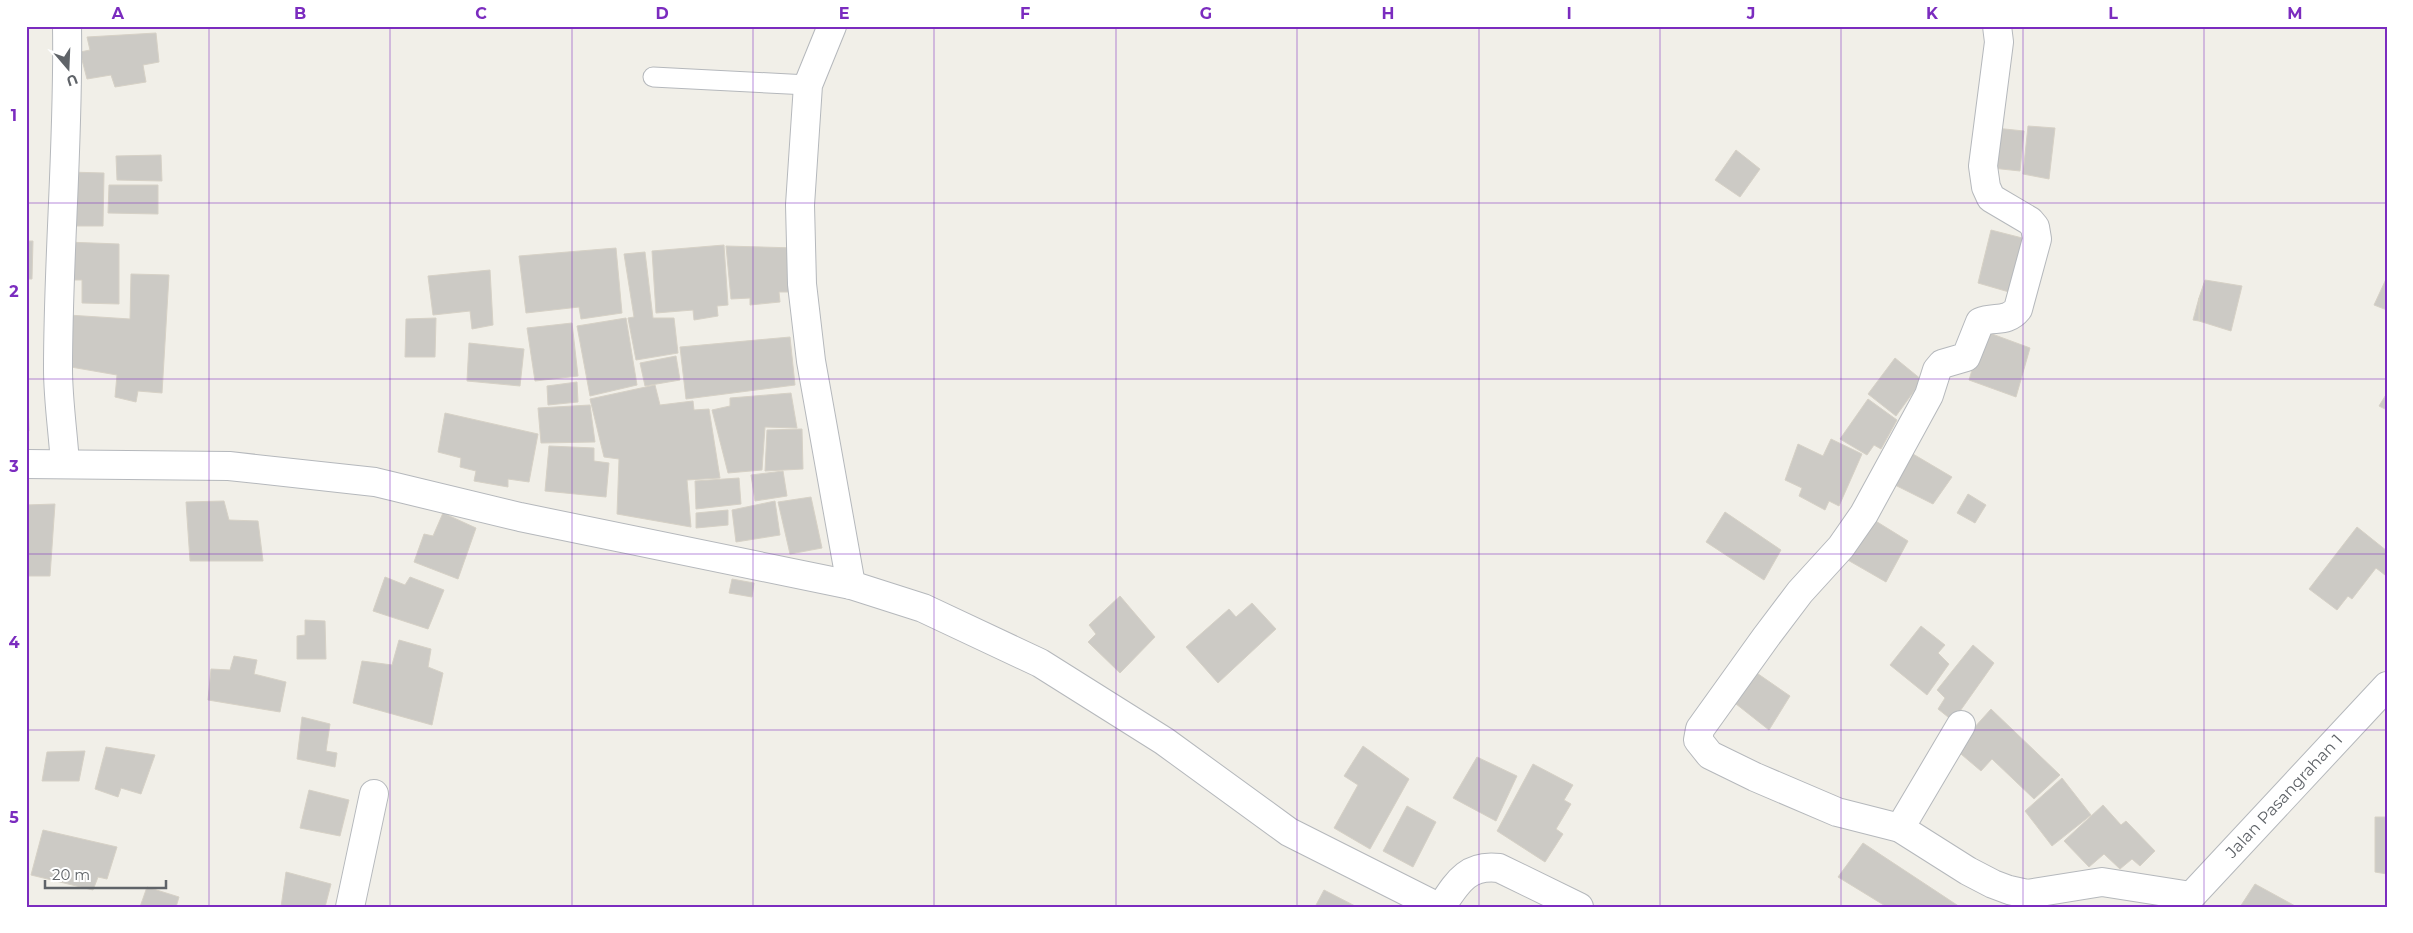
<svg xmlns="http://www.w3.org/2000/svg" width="2413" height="933" font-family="Montserrat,sans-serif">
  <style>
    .building { fill: #cccac5; stroke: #d6d1c6 }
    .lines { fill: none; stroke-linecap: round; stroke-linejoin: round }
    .lane-casing { stroke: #b5b8bc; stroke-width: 21 }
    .street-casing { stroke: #b5b8bc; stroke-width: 30 }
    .lane { stroke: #fff; stroke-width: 19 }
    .street { stroke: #fff; stroke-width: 28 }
    .grid { fill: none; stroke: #7b2cbf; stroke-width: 1; stroke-opacity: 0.55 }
    .labels { text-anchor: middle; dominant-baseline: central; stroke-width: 4; stroke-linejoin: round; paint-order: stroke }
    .street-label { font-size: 16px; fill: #5f6368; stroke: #fff }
    .neatline { fill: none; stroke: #7b2cbf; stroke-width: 2 }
    .grid-label { font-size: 16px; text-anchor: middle; font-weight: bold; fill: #7b2cbf }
  </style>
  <rect width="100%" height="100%" fill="#f1efe8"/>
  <!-- building -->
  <g class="building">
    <path d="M 156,33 L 159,62 L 143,65 L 146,82 L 115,87 L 111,75 L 87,79 L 80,52 L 90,50 L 87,37 Z"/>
    <path d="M 2028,126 L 2055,128 L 2049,179 L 2023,174 Z"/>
    <path d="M 1995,128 L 2024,131 L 2020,171 L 1992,168 Z"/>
    <path d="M 1736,150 L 1760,169 L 1740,197 L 1715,180 Z"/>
    <path d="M 161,155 L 162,181 L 117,180 L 116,156 Z"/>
    <path d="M 68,172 L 104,173 L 103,226 L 69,226 Z"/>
    <path d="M 109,185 L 158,185 L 158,214 L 108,213 Z"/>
    <path d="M 1991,230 L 2030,240 L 2016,294 L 1978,283 Z"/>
    <path d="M 26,241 L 33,241 L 32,279 L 26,279 Z"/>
    <path d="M 66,242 L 119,244 L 119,304 L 82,303 L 82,280 L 66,280 Z"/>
    <path d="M 724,245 L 728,305 L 717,306 L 718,316 L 694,320 L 693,310 L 656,313 L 652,251 Z"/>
    <path d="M 726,246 L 796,248 L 797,292 L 779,292 L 780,302 L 750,305 L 750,298 L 731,299 Z"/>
    <path d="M 616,248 L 622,313 L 581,319 L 579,307 L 526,313 L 519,256 Z"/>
    <path d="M 645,252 L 653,318 L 674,318 L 678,353 L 636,360 L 628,318 L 634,317 L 624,254 Z"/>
    <path d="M 490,270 L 493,325 L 472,329 L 470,311 L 433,315 L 428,276 Z"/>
    <path d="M 131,274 L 169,275 L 162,393 L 138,391 L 136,402 L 115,397 L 117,375 L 65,366 L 68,315 L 130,319 Z"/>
    <path d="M 2387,277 L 2387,310 L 2374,305 Z"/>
    <path d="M 2205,280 L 2242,286 L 2231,331 L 2199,321 L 2199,298 Z"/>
    <path d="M 2199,298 L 2199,321 L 2193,320 Z"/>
    <path d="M 436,318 L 435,357 L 405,357 L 406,319 Z"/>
    <path d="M 626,318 L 637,385 L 590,396 L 577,326 Z"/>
    <path d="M 572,323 L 578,376 L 535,381 L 527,328 Z"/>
    <path d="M 1984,331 L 2030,348 L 2016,397 L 1969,380 Z"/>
    <path d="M 790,337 L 795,385 L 686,399 L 680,347 Z"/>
    <path d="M 469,343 L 524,349 L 520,386 L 467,381 Z"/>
    <path d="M 676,356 L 680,380 L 645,386 L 640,363 Z"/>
    <path d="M 1895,358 L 1922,380 L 1896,416 L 1868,394 Z"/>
    <path d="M 26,377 L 27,377 L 29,431 L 26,431 Z"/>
    <path d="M 577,382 L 578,402 L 548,405 L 547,386 Z"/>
    <path d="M 655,385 L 660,405 L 693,401 L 694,410 L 709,409 L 720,478 L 687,480 L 691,527 L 617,514 L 619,459 L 604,457 L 590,399 Z"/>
    <path d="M 791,393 L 797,428 L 765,427 L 762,470 L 728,473 L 712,410 L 730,406 L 730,398 Z"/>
    <path d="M 2387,393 L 2387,410 L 2379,406 Z"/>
    <path d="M 1868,399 L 1897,420 L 1881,449 L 1874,445 L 1867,455 L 1840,439 Z"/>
    <path d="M 590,405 L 595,442 L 541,443 L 538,408 Z"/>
    <path d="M 445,413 L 538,434 L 529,482 L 508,479 L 508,487 L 474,481 L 476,471 L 460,467 L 461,458 L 438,452 Z"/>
    <path d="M 802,429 L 803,469 L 765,471 L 767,430 Z"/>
    <path d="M 1831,439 L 1862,454 L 1839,506 L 1829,501 L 1825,510 L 1799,496 L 1802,488 L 1785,480 L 1798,444 L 1823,456 Z"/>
    <path d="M 549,446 L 594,448 L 594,461 L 609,463 L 606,497 L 545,491 Z"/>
    <path d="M 1913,454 L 1952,477 L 1933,504 L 1895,485 Z"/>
    <path d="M 783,471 L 787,496 L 755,501 L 751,475 Z"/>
    <path d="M 739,478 L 741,504 L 696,509 L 695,481 Z"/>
    <path d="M 1968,494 L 1986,505 L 1975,523 L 1957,513 Z"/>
    <path d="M 811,497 L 822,548 L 790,554 L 778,502 Z"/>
    <path d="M 224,501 L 229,520 L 258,521 L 263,561 L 190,561 L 186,502 Z"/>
    <path d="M 775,501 L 780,535 L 736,542 L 732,510 Z"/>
    <path d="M 55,504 L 50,576 L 26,576 L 26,505 Z"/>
    <path d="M 728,510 L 728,525 L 696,528 L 696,513 Z"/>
    <path d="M 1725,512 L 1781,550 L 1764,580 L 1706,542 Z"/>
    <path d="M 443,513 L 476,528 L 458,579 L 414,562 L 424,534 L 433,536 Z"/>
    <path d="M 1874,520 L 1908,541 L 1886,582 L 1846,559 Z"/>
    <path d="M 2357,527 L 2387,551 L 2387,572 L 2385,575 L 2376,568 L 2352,599 L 2348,596 L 2337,610 L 2309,589 Z"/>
    <path d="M 385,577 L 405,585 L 410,577 L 444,590 L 428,629 L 373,611 Z"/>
    <path d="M 732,579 L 754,583 L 752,597 L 729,593 Z"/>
    <path d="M 1120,596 L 1155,637 L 1120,673 L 1088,642 L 1096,634 L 1089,625 Z"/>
    <path d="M 1252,603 L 1276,629 L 1218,683 L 1186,647 L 1229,609 L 1236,617 Z"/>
    <path d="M 305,620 L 325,621 L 326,659 L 297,659 L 297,636 L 305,635 Z"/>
    <path d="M 1921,626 L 1945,645 L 1938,653 L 1949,664 L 1927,695 L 1890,665 Z"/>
    <path d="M 399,640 L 431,649 L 428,667 L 443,673 L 432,725 L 353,703 L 362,661 L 392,665 Z"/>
    <path d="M 1973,645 L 1994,663 L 1953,721 L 1938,709 L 1945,698 L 1937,690 Z"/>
    <path d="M 234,656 L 257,660 L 254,674 L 286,682 L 280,712 L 208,700 L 211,669 L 230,670 Z"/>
    <path d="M 1751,669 L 1790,696 L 1769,730 L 1731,700 Z"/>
    <path d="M 1991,709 L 2060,775 L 2034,799 L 1992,759 L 1981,771 L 1955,749 Z"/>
    <path d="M 302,717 L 330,724 L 326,751 L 337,753 L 335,767 L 297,759 Z"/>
    <path d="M 1363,746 L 1409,779 L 1370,849 L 1334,828 L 1358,785 L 1344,776 Z"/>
    <path d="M 106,747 L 155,755 L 141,794 L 121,788 L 118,797 L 95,789 Z"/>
    <path d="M 85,751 L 79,781 L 42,781 L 47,752 Z"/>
    <path d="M 1477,757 L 1517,776 L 1496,821 L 1453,798 Z"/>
    <path d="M 1533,764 L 1573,785 L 1564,800 L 1571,804 L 1556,829 L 1563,834 L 1545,862 L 1497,831 Z"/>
    <path d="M 2062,778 L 2091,815 L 2052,846 L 2025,811 Z"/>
    <path d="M 309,790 L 349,800 L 340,836 L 300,828 Z"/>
    <path d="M 2103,805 L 2121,825 L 2126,821 L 2155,851 L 2140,866 L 2132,859 L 2120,869 L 2104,854 L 2089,867 L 2064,841 Z"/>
    <path d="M 1407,806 L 1436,822 L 1413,867 L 1383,851 Z"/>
    <path d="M 2375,817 L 2387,817 L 2387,874 L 2375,872 Z"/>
    <path d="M 43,830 L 117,847 L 107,879 L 98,877 L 93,890 L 31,875 Z"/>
    <path d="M 1863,843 L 1960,907 L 1887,907 L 1838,877 Z"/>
    <path d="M 286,872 L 331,884 L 325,907 L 281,907 Z"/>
    <path d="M 2255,884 L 2297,907 L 2240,907 Z"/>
    <path d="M 147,887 L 179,897 L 176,907 L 140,907 Z"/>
    <path d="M 1324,890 L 1357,907 L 1315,907 Z"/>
  </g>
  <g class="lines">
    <!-- lane casing -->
    <g class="lane-casing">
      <path id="lane" d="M 653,77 L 808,85"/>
    </g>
    <!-- street casing -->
    <g class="street-casing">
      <g id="street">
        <path d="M 832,26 L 808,85 L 800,205 L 802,284 L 811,361 L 851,585"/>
        <path d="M 1997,26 L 1999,42 L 1983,166 L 1986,187 L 1991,198 L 2030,221 L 2035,227 L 2037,239 L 2018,309 C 2007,323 1994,316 1980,322 L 1966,357 L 1942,364 L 1937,370 L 1929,395 L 1864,514 L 1841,547 L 1800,592 L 1766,637 L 1700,729 L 1698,740 L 1710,755 L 1755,777 L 1837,812 L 1900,828 L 1968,871 L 1993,884 L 2009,890 L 2027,894 L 2102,882 L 2191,896"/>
        <path d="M 26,464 L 229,466 L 375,482 L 520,517 L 851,585 L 923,608 L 1040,663 L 1164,741 L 1289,832 L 1438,907"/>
        <path d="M 65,464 C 63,432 58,400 58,369 C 58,254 69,141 67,26"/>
        <path d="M 1900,828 L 1961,725"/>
        <path d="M 350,907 L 374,794"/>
        <path d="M 1441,907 C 1457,883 1467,864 1499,868 L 1579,907"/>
        <path d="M 2181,907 L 2387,686"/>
      </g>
    </g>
    <!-- lane -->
    <use href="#lane" class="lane"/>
    <!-- street -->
    <use href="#street" class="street"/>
  </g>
  <!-- grid -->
  <path class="grid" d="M 209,26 L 209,907M 390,26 L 390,907M 572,26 L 572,907M 753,26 L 753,907M 934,26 L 934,907M 1116,26 L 1116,907M 1297,26 L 1297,907M 1479,26 L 1479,907M 1660,26 L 1660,907M 1841,26 L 1841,907M 2023,26 L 2023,907M 2204,26 L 2204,907M 26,203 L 2387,203M 26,379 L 2387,379M 26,554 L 2387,554M 26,730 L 2387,730"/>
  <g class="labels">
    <!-- street labels -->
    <g class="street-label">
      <text transform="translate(2284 796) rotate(-47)">Jalan Pasangrahan 1</text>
    </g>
  </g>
  <!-- border -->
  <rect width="2413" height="933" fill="none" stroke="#ffffff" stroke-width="55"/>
  <!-- north arrow -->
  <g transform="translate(68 68) rotate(161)" stroke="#ffffff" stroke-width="4" paint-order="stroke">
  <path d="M0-4L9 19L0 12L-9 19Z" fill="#5f6368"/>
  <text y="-8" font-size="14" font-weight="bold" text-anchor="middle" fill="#5f6368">U</text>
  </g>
  <!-- scale -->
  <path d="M45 880v8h121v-8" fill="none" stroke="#5f6368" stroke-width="2.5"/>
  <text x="52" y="880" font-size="15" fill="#5f6368" stroke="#ffffff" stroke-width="4" paint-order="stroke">20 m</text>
  <rect x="28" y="28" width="2358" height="878" class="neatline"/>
  <g class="grid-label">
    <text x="118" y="19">A</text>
    <text x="300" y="19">B</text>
    <text x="481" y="19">C</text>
    <text x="662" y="19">D</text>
    <text x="844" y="19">E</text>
    <text x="1025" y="19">F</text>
    <text x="1206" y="19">G</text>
    <text x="1388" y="19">H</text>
    <text x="1569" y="19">I</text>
    <text x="1751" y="19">J</text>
    <text x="1932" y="19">K</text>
    <text x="2113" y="19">L</text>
    <text x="2295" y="19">M</text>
    <text x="14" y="121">1</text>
    <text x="14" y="297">2</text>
    <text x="14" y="472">3</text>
    <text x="14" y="648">4</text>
    <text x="14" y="823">5</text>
  </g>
</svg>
